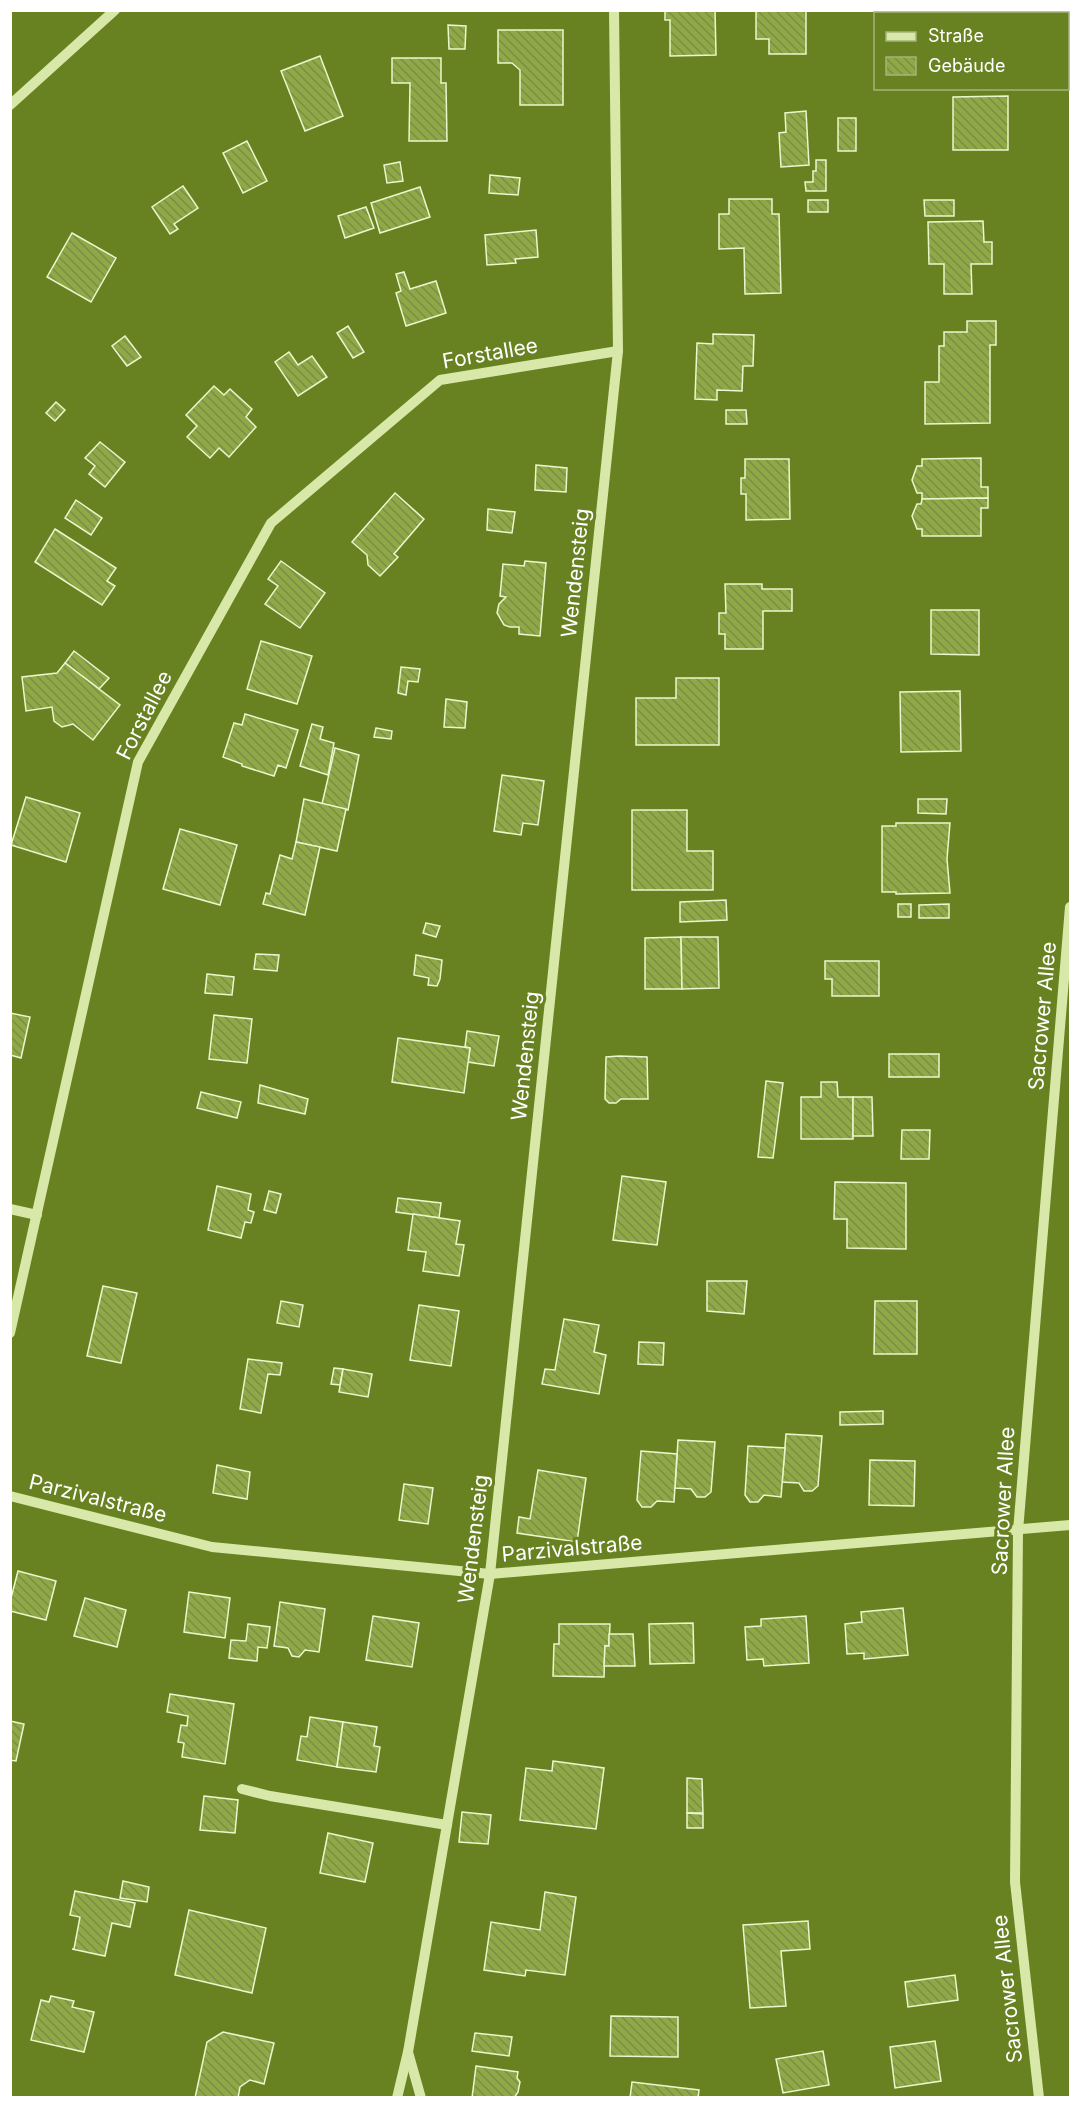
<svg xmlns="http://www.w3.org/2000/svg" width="1081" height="2108" font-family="Inter,sans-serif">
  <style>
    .building { fill: url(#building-back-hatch); stroke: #ecf6cc; stroke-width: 1.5 }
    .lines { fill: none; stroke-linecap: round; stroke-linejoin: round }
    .minor { stroke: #d8e8a8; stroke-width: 10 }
    .labels { text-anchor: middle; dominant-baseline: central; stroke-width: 6; stroke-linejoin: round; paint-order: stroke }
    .street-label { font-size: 21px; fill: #fff; stroke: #688222 }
  </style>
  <defs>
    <pattern id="building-back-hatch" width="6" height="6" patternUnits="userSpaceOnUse" patternTransform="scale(1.5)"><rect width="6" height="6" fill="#8fa946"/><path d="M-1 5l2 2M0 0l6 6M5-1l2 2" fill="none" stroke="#7b8d48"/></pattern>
  </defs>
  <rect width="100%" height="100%" fill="#688222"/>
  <!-- building -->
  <g class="building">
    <path d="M 665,10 L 715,10 L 716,55 L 670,56 L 670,20 L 665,20 Z"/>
    <path d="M 756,10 L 806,10 L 806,54 L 769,54 L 769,39 L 756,39 Z"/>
    <rect x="936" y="10" width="43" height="4"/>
    <path d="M 448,25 L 466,26 L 465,49 L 449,49 Z"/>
    <path d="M 498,30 L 563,30 L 563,105 L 520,105 L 520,70 L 512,63 L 498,63 Z"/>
    <path d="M 320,56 L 343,116 L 305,131 L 281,71 Z"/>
    <path d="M 392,58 L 441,58 L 441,83 L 446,83 L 447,141 L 409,141 L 410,83 L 392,83 Z"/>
    <path d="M 1008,96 L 1008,150 L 953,150 L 953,97 Z"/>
    <path d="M 806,111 L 809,165 L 781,167 L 779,133 L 786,132 L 785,113 Z"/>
    <rect x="838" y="118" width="18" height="33"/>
    <path d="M 247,141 L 267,181 L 243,193 L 223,153 Z"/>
    <path d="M 816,160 L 826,160 L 826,191 L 806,191 L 805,182 L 813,182 L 813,171 L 816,171 Z"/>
    <path d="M 400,162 L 403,181 L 387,183 L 384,165 Z"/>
    <path d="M 490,175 L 520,178 L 518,195 L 489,193 Z"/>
    <path d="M 183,186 L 198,208 L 174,224 L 178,229 L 170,234 L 152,207 Z"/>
    <path d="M 420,187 L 430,217 L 380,233 L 371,203 Z"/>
    <path d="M 729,199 L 772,199 L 772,214 L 779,214 L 781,293 L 745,294 L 744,248 L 719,249 L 719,214 L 729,214 Z"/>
    <rect x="808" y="200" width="20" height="12"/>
    <path d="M 924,200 L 954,200 L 954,216 L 925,216 Z"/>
    <path d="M 366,207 L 374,228 L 345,238 L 338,216 Z"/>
    <path d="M 983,221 L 984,242 L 992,242 L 992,264 L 971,264 L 972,294 L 944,294 L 944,264 L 929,264 L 928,222 Z"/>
    <path d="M 536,230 L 538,257 L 515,259 L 516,263 L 487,265 L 485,235 Z"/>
    <path d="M 72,233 L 116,258 L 91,302 L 47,277 Z"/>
    <path d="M 404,272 L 410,289 L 436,281 L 446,313 L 406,326 L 396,293 L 401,291 L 396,274 Z"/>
    <path d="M 967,321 L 996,321 L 996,345 L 990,345 L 990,423 L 925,424 L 925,382 L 939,382 L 939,346 L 944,346 L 944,332 L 967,332 Z"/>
    <path d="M 348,326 L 364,352 L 353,358 L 337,333 Z"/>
    <path d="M 713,334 L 754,335 L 753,366 L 743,366 L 742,391 L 717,390 L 717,400 L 695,399 L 697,343 L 713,344 Z"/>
    <path d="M 125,336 L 141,357 L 127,366 L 112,346 Z"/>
    <path d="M 289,352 L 298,365 L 312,356 L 327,377 L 298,396 L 275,362 Z"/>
    <path d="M 214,386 L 224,395 L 230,389 L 252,409 L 246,417 L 256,427 L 229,457 L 219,448 L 210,458 L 187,437 L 197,426 L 186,415 Z"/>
    <path d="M 56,402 L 65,410 L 55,421 L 46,413 Z"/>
    <path d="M 726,410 L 746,410 L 747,424 L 726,424 Z"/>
    <path d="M 100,442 L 125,462 L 105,487 L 89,474 L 95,466 L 85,458 Z"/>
    <path d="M 981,458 L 981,487 L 988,487 L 988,498 L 922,499 L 922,493 L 917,493 L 912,480 L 917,466 L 922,466 L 922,459 Z"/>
    <path d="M 745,459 L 789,459 L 790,519 L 746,520 L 746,494 L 741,494 L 741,478 L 745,478 Z"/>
    <path d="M 536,465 L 567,468 L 566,492 L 535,490 Z"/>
    <path d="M 395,493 L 424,519 L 394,554 L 398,557 L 380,576 L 368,565 L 367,555 L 352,542 Z"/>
    <path d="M 988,498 L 988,508 L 981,508 L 981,536 L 922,536 L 922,529 L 917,529 L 912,516 L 917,504 L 921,504 L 922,499 Z"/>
    <path d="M 76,500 L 102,518 L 91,535 L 65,518 Z"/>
    <path d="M 488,509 L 515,512 L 512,533 L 487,530 Z"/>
    <path d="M 55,529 L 116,568 L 107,581 L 115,586 L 102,605 L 35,562 Z"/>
    <path d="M 281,561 L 325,593 L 300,628 L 265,604 L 278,586 L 268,579 Z"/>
    <path d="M 525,561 L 546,563 L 540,636 L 519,634 L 519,627 L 510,627 L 504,625 L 497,613 L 499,604 L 506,597 L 500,596 L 503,564 L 524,566 Z"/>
    <path d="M 725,584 L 762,584 L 762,589 L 792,589 L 792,611 L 763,611 L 763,649 L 725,649 L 725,634 L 719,634 L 719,613 L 726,613 Z"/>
    <path d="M 931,610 L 979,610 L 979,655 L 931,654 Z"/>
    <path d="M 261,641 L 312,656 L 297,704 L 247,689 Z"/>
    <path d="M 74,651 L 109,678 L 99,689 L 65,663 Z"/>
    <path d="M 65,663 L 120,705 L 93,740 L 73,724 L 62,727 L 54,721 L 52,707 L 26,711 L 22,677 L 57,673 Z"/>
    <path d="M 401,667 L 420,669 L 418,682 L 408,681 L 406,695 L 398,693 Z"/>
    <path d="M 676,678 L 719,678 L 719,745 L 636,745 L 636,698 L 676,698 Z"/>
    <path d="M 960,691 L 961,751 L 901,752 L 900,692 Z"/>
    <path d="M 446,699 L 467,702 L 465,728 L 444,727 Z"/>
    <path d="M 245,714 L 298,730 L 286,768 L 278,765 L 274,776 L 242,766 L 242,764 L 223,757 L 234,723 L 242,725 Z"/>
    <path d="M 312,724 L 323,727 L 320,739 L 334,743 L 328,775 L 300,766 Z"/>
    <path d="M 376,728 L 392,731 L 391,739 L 374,737 Z"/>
    <path d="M 335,748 L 359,755 L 348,810 L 322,804 Z"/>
    <path d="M 502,775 L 544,781 L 538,825 L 523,823 L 521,835 L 494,831 Z"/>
    <path d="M 26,797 L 80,813 L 66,862 L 11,845 Z"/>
    <path d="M 304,799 L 346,809 L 337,851 L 296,842 Z"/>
    <path d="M 918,799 L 947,799 L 946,814 L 918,813 Z"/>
    <path d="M 632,810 L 687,810 L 687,851 L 713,851 L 713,890 L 632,890 Z"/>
    <path d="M 896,823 L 950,823 L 947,859 L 950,893 L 896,894 L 896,892 L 882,892 L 882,826 L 896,826 Z"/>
    <path d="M 180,829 L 237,845 L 220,905 L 163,889 Z"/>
    <path d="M 296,842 L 320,847 L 305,915 L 263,904 L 266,893 L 270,894 L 280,855 L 292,859 Z"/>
    <path d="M 726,900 L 727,920 L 680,922 L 680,902 Z"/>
    <rect x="898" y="904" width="13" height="13"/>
    <path d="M 949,904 L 949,918 L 919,918 L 919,905 Z"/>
    <path d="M 426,923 L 440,926 L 436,937 L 423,933 Z"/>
    <path d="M 681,937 L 682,989 L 645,989 L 645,938 Z"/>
    <path d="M 681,937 L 718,937 L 719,988 L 682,989 Z"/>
    <path d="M 256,954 L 279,955 L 277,971 L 254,969 Z"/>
    <path d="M 416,955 L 442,960 L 440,979 L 437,986 L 428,985 L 429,978 L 414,975 Z"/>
    <path d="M 825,961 L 879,961 L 879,996 L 832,996 L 832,979 L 825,979 Z"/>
    <path d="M 207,974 L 234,977 L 232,995 L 205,993 Z"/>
    <path d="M 10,1013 L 30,1017 L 21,1058 L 10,1055 Z"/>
    <path d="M 214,1015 L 252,1019 L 247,1063 L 209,1059 Z"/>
    <path d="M 467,1031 L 499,1036 L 494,1066 L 468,1062 L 470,1048 L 465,1047 Z"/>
    <path d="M 398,1038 L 470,1048 L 464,1093 L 392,1082 Z"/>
    <rect x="889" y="1054" width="50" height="23"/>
    <path d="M 619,1056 L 647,1057 L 648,1099 L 621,1099 L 616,1103 L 609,1103 L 605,1099 L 606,1057 Z"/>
    <path d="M 766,1081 L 783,1083 L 773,1158 L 758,1157 Z"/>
    <path d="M 821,1082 L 837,1082 L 838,1097 L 853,1097 L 853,1139 L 801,1139 L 801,1097 L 821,1097 Z"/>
    <path d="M 260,1085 L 308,1099 L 305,1114 L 258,1103 Z"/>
    <path d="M 201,1092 L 241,1102 L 237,1118 L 197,1108 Z"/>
    <path d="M 853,1097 L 872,1097 L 873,1136 L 853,1136 Z"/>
    <path d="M 902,1130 L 930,1130 L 929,1159 L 901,1159 Z"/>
    <path d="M 622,1176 L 666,1182 L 657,1245 L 613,1240 Z"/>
    <path d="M 835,1182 L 906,1183 L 906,1249 L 847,1248 L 847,1219 L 834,1219 Z"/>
    <path d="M 217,1186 L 251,1194 L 248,1210 L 254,1212 L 251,1223 L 245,1222 L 241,1238 L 208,1230 Z"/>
    <path d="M 269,1191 L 281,1194 L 276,1213 L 264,1210 Z"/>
    <path d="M 398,1198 L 441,1203 L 439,1218 L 396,1212 Z"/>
    <path d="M 413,1214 L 460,1221 L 456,1244 L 464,1245 L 459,1276 L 423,1271 L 426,1252 L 408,1250 Z"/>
    <path d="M 707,1281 L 747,1281 L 744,1314 L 707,1311 Z"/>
    <path d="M 103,1286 L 137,1293 L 121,1363 L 87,1356 Z"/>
    <path d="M 281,1301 L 303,1305 L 299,1327 L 277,1323 Z"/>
    <path d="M 875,1301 L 917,1301 L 917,1354 L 874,1354 Z"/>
    <path d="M 419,1305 L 459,1311 L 451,1366 L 410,1360 Z"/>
    <path d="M 564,1319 L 599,1325 L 594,1352 L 606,1355 L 599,1394 L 542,1384 L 545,1369 L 555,1370 Z"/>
    <path d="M 639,1342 L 664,1343 L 663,1365 L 638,1364 Z"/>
    <path d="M 248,1359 L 282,1363 L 280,1375 L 268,1374 L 261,1413 L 240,1409 Z"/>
    <path d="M 334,1368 L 343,1369 L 340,1385 L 331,1384 Z"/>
    <path d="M 343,1369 L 372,1374 L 368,1397 L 339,1392 Z"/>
    <path d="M 883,1411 L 883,1424 L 840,1425 L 840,1412 Z"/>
    <path d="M 786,1434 L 822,1436 L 818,1486 L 812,1491 L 804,1491 L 799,1483 L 782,1482 Z"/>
    <path d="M 678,1440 L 715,1442 L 711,1492 L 705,1497 L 697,1497 L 691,1489 L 675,1488 Z"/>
    <path d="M 748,1446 L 785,1448 L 781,1497 L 764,1495 L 758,1502 L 750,1502 L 745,1495 Z"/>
    <path d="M 641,1451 L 677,1454 L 674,1502 L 657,1501 L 651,1507 L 642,1507 L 637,1500 Z"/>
    <path d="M 870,1460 L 915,1461 L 914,1506 L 869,1505 Z"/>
    <path d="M 217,1465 L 250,1472 L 247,1499 L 213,1493 Z"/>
    <path d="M 538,1470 L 586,1478 L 577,1542 L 517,1533 L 519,1517 L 530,1519 Z"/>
    <path d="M 404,1484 L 433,1488 L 428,1524 L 399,1520 Z"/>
    <path d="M 18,1571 L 56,1581 L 46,1620 L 10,1611 L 10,1602 Z"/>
    <path d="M 189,1592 L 230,1598 L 225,1638 L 184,1632 Z"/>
    <path d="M 85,1598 L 126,1610 L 117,1647 L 74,1636 Z"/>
    <path d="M 280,1602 L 325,1609 L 319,1652 L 305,1650 L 299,1657 L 292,1656 L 288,1648 L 274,1646 Z"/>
    <path d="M 903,1608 L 908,1655 L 864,1659 L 864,1653 L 847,1654 L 845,1624 L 862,1622 L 861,1612 Z"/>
    <path d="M 373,1616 L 419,1623 L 412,1667 L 366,1660 Z"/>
    <path d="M 806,1616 L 809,1663 L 764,1666 L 763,1659 L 747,1660 L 745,1627 L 761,1626 L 761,1619 Z"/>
    <path d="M 693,1623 L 694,1663 L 650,1664 L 649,1624 Z"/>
    <path d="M 248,1624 L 270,1627 L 267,1648 L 258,1647 L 257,1661 L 229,1658 L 231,1640 L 246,1641 Z"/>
    <path d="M 559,1624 L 610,1624 L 609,1646 L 605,1646 L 604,1677 L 553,1676 L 554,1644 L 559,1644 Z"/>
    <path d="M 609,1634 L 633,1634 L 635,1666 L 604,1666 L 605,1646 L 609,1646 Z"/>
    <path d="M 170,1694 L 234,1704 L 225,1764 L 182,1757 L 184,1743 L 178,1742 L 181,1725 L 187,1726 L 188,1716 L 167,1712 Z"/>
    <path d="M 310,1717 L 343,1722 L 337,1767 L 297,1760 L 301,1736 L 307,1737 Z"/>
    <path d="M 10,1721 L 24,1724 L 16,1761 L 10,1760 Z"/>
    <path d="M 343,1722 L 377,1727 L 374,1746 L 380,1747 L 376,1772 L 337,1767 Z"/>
    <path d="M 553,1761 L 604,1768 L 596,1829 L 520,1820 L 526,1768 L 552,1771 Z"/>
    <path d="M 687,1778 L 702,1779 L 703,1813 L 687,1813 Z"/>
    <path d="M 204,1796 L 238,1800 L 235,1833 L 200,1830 Z"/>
    <path d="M 462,1812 L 491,1815 L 488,1844 L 459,1842 Z"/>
    <path d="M 687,1813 L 703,1814 L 703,1828 L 687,1828 Z"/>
    <path d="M 328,1833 L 373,1843 L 365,1882 L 320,1873 Z"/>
    <path d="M 123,1881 L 149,1887 L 147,1902 L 120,1898 Z"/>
    <path d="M 75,1891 L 135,1903 L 130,1927 L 112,1923 L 105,1956 L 72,1949 L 74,1949 L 80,1917 L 70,1915 Z"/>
    <path d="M 545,1892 L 576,1897 L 565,1975 L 526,1970 L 525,1976 L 484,1970 L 491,1922 L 540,1930 Z"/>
    <path d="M 189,1910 L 266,1928 L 252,1993 L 175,1975 Z"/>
    <path d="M 808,1921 L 810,1949 L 781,1951 L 786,2006 L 750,2008 L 743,1925 Z"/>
    <path d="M 955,1975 L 958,2000 L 908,2007 L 905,1982 Z"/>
    <path d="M 51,1996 L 74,2001 L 72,2007 L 94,2012 L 84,2052 L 31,2040 L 41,2000 L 49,2002 Z"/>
    <path d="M 611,2016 L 678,2017 L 678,2057 L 610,2056 Z"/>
    <path d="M 223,2032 L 274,2043 L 264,2084 L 250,2080 L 240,2087 L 238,2098 L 195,2098 L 207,2042 Z"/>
    <path d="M 475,2033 L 512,2037 L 509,2056 L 472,2051 Z"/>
    <path d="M 935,2041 L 941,2081 L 895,2088 L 890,2047 Z"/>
    <path d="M 823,2051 L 829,2085 L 783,2093 L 776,2059 Z"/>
    <path d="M 476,2066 L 518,2072 L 517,2078 L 520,2082 L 518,2092 L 514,2098 L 472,2098 Z"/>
    <path d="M 632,2082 L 699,2090 L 698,2098 L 630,2098 Z"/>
  </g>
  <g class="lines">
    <!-- minor -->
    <g class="minor">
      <path d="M 10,105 L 115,10"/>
      <path d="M 10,1209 L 37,1215"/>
      <path d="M 10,1333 L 138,762 L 271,523 L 440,380 L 618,351"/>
      <path d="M 10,1496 L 212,1547 L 490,1574 L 1070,1525"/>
      <path d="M 242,1789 L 270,1796 L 447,1825"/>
      <path d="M 397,2098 L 408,2052"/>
      <path d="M 421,2098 L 408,2052 L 490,1574 L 618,351 L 614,10"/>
      <path d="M 1039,2098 L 1015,1882 L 1018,1531 L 1070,907"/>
    </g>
  </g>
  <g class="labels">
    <!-- street labels -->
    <g class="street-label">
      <text transform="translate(490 353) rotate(-10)">Forstallee</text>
      <text transform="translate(575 573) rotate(-84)">Wendensteig</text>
      <text transform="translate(144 715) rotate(-63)">Forstallee</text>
      <text transform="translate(1042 1016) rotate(-85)">Sacrower Allee</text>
      <text transform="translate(525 1056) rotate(-84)">Wendensteig</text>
      <text transform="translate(98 1498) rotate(14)">Parzivalstraße</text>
      <text transform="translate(1003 1501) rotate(-87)">Sacrower Allee</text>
      <text transform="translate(473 1539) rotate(-83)">Wendensteig</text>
      <text transform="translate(572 1548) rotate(-5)">Parzivalstraße</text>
      <text transform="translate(1007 1989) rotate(-96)">Sacrower Allee</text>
    </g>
  </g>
  <!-- border -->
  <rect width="1081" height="2108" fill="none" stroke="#ffffff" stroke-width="24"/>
  <!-- legend -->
  <rect x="874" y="12" width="195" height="78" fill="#688222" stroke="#a4b47a" stroke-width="1.5"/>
  <rect x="886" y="32" width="30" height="9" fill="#d8e8a8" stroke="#a4b47a" stroke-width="1.5"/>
  <text x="928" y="42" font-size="18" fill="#ffffff">Straße</text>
  <rect x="886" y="57" width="30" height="18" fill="url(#building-back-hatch)" stroke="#a4b47a" stroke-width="1.5"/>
  <text x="928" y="72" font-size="18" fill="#ffffff">Gebäude</text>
</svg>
